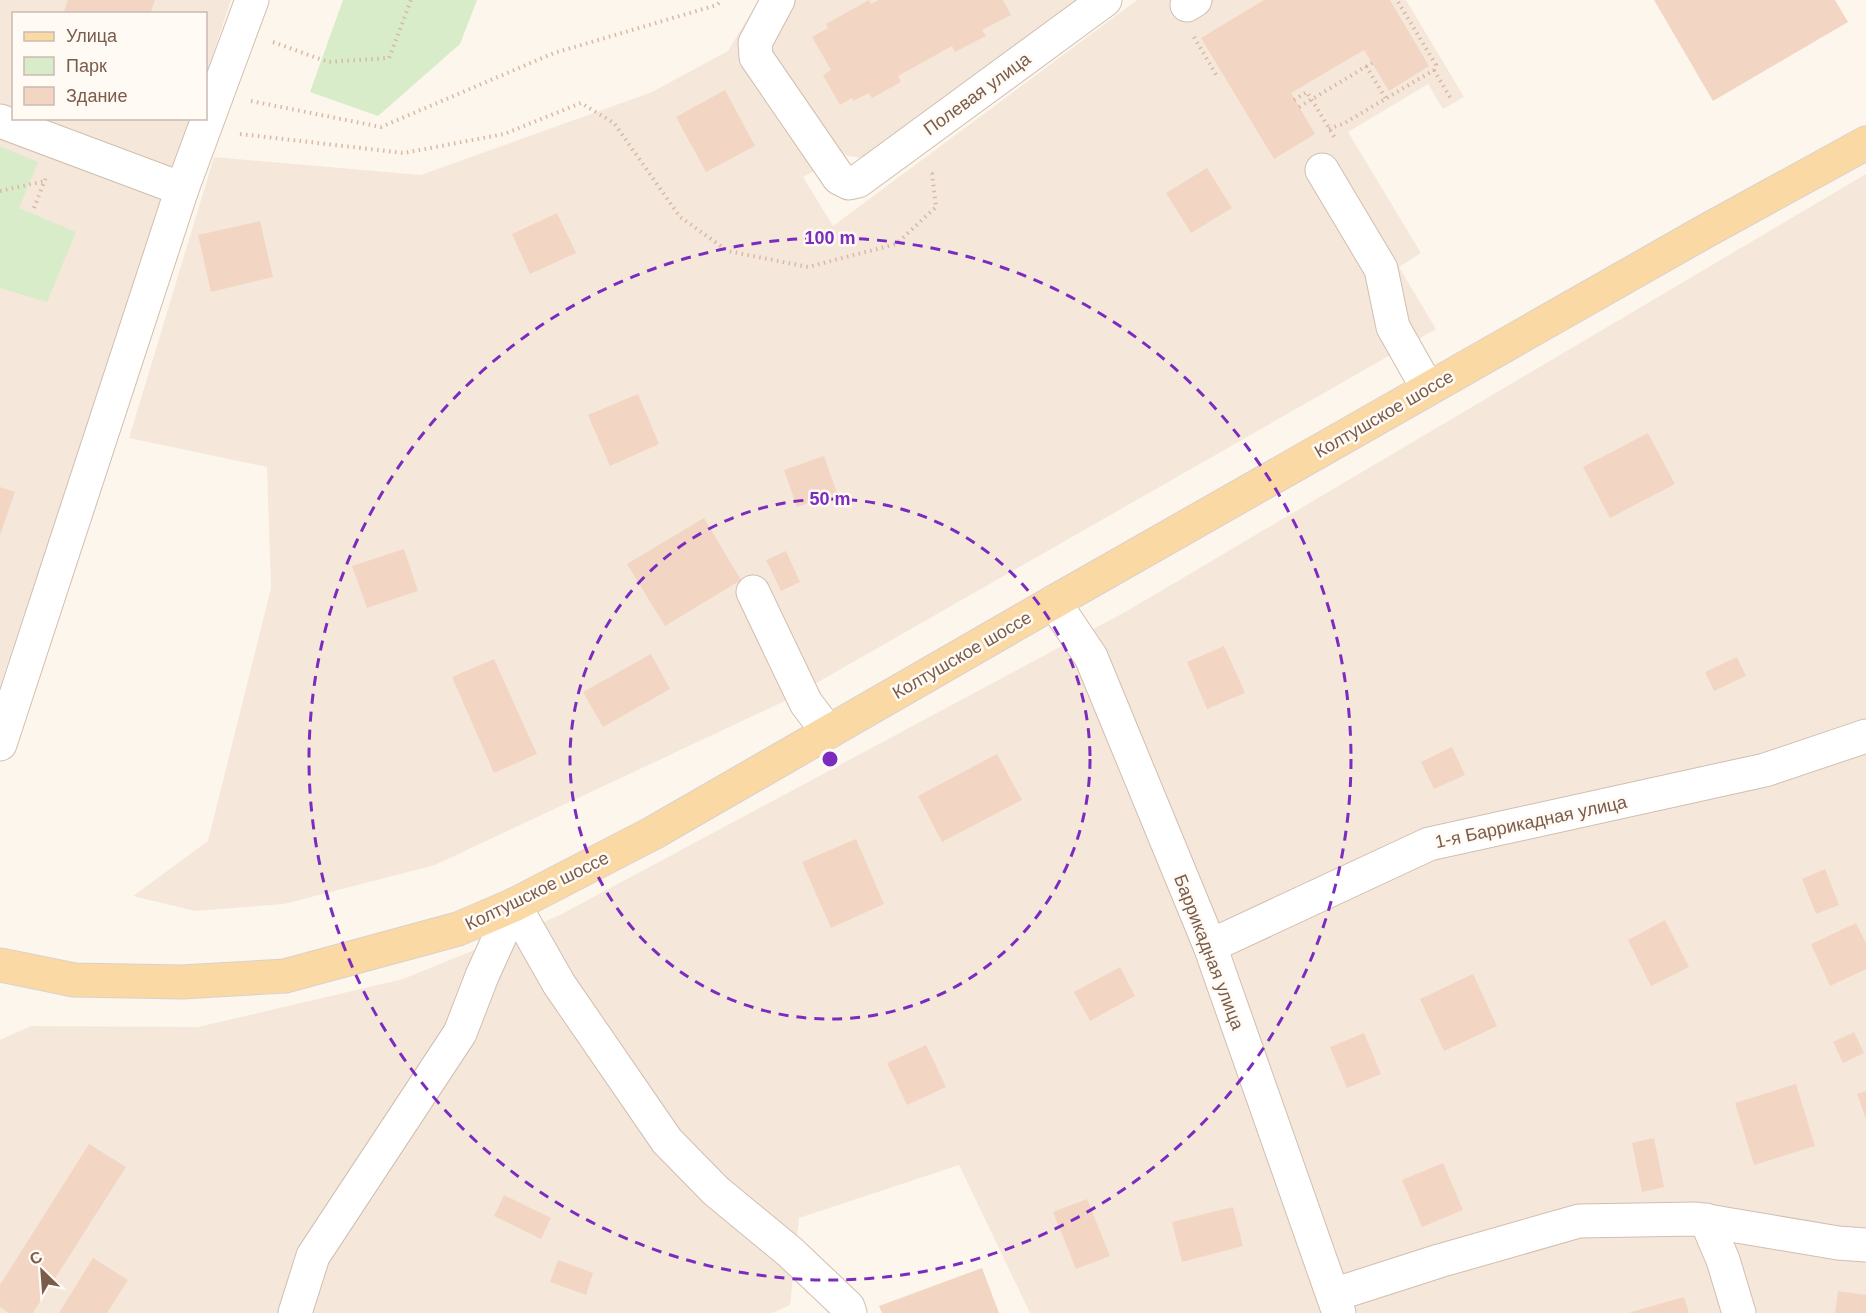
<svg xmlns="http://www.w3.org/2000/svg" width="1866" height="1313" font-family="Arial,sans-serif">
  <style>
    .residential { fill: #f5e8da }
    .green { fill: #d8ecc9 }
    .building { fill: #f3d5c3 }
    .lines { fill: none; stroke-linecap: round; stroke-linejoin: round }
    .minor-casing { stroke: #d1beb0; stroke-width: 35 }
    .major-casing { stroke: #dad1cd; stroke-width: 35 }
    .path { stroke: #d9b8a5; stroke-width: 4; stroke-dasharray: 1.5 4.5; stroke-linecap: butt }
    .minor { stroke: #fff; stroke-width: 33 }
    .major { stroke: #fbd9a5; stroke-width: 33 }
    .ring { fill: none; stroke: #7b2cbf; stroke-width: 3; stroke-dasharray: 10 8 }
    .labels { text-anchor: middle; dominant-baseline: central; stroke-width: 5; stroke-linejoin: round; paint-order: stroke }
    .street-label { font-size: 18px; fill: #7a5c4d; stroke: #fffaf3 }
    .centre { fill: #7b2cbf; stroke: #fffaf3; stroke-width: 3 }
    .ring-label { font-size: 18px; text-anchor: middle; font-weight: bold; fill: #7b2cbf; stroke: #fffaf3; stroke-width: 5; stroke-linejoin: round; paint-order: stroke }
  </style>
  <rect width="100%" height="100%" fill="#fdf6ec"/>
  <!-- residential -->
  <g class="residential">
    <path d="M 0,0 L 231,0 L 206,75 L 206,14 L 14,14 L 14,118 L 191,119 L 0,686 Z"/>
    <path d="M 759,0 L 1083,0 L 867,159 L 844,155 L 803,177 L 833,226 L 1137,0 L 1406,0 L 1464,97 L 1443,109 L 1428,84 L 1348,132 L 1421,253 L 1399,267 L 1436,329 L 785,701 L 435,865 L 284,904 L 195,911 L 133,896 L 208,841 L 271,588 L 267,467 L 129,438 L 214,157 L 421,175 L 652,92 L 728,51 Z"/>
    <path d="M 1866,174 L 1866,1313 L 1030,1313 L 959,1165 L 799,1218 L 790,1305 L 772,1313 L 0,1313 L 0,1040 L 31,1026 L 198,1027 L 403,979 L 558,916 L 1127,611 Z"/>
  </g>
  <!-- green -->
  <g class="green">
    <path d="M 343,0 L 477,0 L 460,44 L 378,116 L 310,92 Z"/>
    <path d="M 0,146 L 38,162 L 19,208 L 76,232 L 47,302 L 0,288 Z"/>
  </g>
  <!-- building -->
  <g class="building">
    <path d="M 68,0 L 155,0 L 150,14 L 63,14 Z"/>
    <path d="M 869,0 L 871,4 L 879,0 L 1003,0 L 1011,15 L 982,30 L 986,36 L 955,52 L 952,46 L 898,76 L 901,82 L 872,98 L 869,93 L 853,101 L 852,98 L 840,105 L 823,75 L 831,70 L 812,37 L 828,28 L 826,24 Z"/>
    <path d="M 1264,0 L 1390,0 L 1429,66 L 1389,91 L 1364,50 L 1291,93 L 1315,134 L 1274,159 L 1201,38 Z"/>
    <path d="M 1654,0 L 1835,0 L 1848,22 L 1713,101 Z"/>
    <path d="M 725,90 L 755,146 L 706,172 L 676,117 Z"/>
    <path d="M 1207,168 L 1232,208 L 1191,233 L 1166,193 Z"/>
    <path d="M 557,213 L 576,253 L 530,274 L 512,234 Z"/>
    <path d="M 260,221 L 273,277 L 211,292 L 198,235 Z"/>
    <path d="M 638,394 L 659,444 L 610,466 L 588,415 Z"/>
    <path d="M 1648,433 L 1675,484 L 1610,518 L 1583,467 Z"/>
    <path d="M 824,456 L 837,493 L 797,507 L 784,470 Z"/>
    <path d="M 0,487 L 15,492 L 0,535 Z"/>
    <path d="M 704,518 L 741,580 L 665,626 L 627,564 Z"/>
    <path d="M 404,549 L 418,591 L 367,608 L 352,566 Z"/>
    <path d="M 786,551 L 800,582 L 781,591 L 766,560 Z"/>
    <path d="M 1224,646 L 1245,693 L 1207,709 L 1187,662 Z"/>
    <path d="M 651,654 L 670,689 L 603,727 L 583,692 Z"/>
    <path d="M 1737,657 L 1746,676 L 1714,691 L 1705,672 Z"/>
    <path d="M 494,659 L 537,754 L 494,773 L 452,677 Z"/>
    <path d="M 1452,747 L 1465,775 L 1434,789 L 1421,762 Z"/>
    <path d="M 997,754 L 1022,800 L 942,842 L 918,796 Z"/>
    <path d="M 856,839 L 884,904 L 831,928 L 802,862 Z"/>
    <path d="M 1825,869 L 1839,905 L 1816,914 L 1802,879 Z"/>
    <path d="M 1665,920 L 1689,967 L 1651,986 L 1628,940 Z"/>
    <path d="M 1856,923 L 1866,943 L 1866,969 L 1830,986 L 1811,944 Z"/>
    <path d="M 1120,967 L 1135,996 L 1090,1021 L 1074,992 Z"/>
    <path d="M 1473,974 L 1497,1026 L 1444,1051 L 1420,999 Z"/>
    <path d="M 1854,1032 L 1864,1053 L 1843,1063 L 1833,1042 Z"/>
    <path d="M 1364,1033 L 1381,1074 L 1347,1088 L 1330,1047 Z"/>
    <path d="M 926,1045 L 946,1087 L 907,1105 L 887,1063 Z"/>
    <path d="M 1796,1084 L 1815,1146 L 1754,1165 L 1735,1103 Z"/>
    <path d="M 1866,1091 L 1866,1119 L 1857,1094 Z"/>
    <path d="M 1654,1138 L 1664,1187 L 1642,1192 L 1632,1143 Z"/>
    <path d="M 89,1144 L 126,1167 L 33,1313 L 9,1313 L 0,1307 L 0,1285 Z"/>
    <path d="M 1443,1163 L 1463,1210 L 1422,1227 L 1402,1180 Z"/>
    <path d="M 504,1195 L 551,1218 L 541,1239 L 494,1216 Z"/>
    <path d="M 1087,1199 L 1110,1256 L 1076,1269 L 1053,1212 Z"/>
    <path d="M 1233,1207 L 1243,1246 L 1182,1262 L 1172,1222 Z"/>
    <path d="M 93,1258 L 128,1280 L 107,1313 L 59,1313 Z"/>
    <path d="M 558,1260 L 593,1273 L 586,1295 L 550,1282 Z"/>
    <path d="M 982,1268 L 999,1313 L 882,1313 L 879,1306 Z"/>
    <path d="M 1838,1291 L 1866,1295 L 1866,1313 L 1835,1313 Z"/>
    <path d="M 1684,1297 L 1689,1313 L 1631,1313 L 1631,1312 Z"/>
  </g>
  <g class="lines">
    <!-- minor casing -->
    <g class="minor-casing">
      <g id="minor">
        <path d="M 778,0 L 755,43 L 756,57 L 839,178 L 849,183 L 858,181 L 1105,0"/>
        <path d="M 1187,5 L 1195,0"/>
        <path d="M 0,121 L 182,189"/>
        <path d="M 1322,170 L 1381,269 L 1393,327 L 1428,389"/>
        <path d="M 753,592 L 806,703 L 828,732"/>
        <path d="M 1054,602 L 1091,657 L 1210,946 L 1339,1313"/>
        <path d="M 0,744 L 182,189 L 252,0"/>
        <path d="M 514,905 L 559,984 L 667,1141 L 716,1191 L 790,1252 L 848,1307 L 850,1313"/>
        <path d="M 1210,946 L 1429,844 L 1765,770 L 1866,736"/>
        <path d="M 1706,1220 L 1723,1260 L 1739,1313"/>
        <path d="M 1333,1295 L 1439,1261 L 1579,1221 L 1696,1219 L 1838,1243 L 1866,1245"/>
        <path d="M 295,1313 L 313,1256 L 460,1033 L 482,976 L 514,905"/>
      </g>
    </g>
    <!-- major casing -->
    <g class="major-casing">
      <path id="major" d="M 0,965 L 74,980 L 182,982 L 285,976 L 458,929 L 514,905 L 653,833 L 1054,602 L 1704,232 L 1866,143"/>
    </g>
    <!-- path -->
    <g class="path">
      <path d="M 1194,37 L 1218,78"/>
      <path d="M 273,42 L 328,62 L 389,58 L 411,0"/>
      <path d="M 1366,66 L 1386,99"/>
      <path d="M 1434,70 L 1451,99"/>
      <path d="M 1294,100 L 1307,92 L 1335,138"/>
      <path d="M 251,101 L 381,127 L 554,53 L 717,5 L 722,0"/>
      <path d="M 1299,107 L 1372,63"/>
      <path d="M 1329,129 L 1343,124 L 1434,70 L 1436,65 L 1397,0"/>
      <path d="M 240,134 L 404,153 L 504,134 L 581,103 L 614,123 L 680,217 L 728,251 L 808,267 L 896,244 L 936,207 L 932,174 L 929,171"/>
      <path d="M 0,191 L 45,181"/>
      <path d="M 34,208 L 47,175"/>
    </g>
    <!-- minor -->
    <use href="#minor" class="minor"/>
    <!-- major -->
    <use href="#major" class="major"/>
  </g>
  <!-- distance rings -->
  <g class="ring">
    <circle cx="830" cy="759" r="260"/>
    <circle cx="830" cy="759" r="521"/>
  </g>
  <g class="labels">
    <!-- street labels -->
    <g class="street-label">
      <text transform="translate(977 94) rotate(-36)">Полевая улица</text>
      <text transform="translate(1384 414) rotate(-30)">Колтушское шоссе</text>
      <text transform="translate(962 655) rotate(-30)">Колтушское шоссе</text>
      <text transform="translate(1531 822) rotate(-12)">1-я Баррикадная улица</text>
      <text transform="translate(537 891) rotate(-26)">Колтушское шоссе</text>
      <text transform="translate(1209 952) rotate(69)">Баррикадная улица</text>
    </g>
  </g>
  <circle cx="830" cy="759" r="9" class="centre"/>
  <g class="ring-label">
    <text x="830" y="244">100 m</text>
    <text x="830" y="505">50 m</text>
  </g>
  <!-- legend -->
  <rect x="12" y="12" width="195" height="108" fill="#fffaf3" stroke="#cabbb1" stroke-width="1.5"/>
  <rect x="24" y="32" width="30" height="9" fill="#fbd9a5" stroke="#cabbb1" stroke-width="1.5"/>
  <text x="66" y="42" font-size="18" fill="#7a5c4d">Улица</text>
  <rect x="24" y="57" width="30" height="18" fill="#d8ecc9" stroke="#cabbb1" stroke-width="1.5"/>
  <text x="66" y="72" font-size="18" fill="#7a5c4d">Парк</text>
  <rect x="24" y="87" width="30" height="18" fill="#f3d5c3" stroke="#cabbb1" stroke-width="1.5"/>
  <text x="66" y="102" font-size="18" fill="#7a5c4d">Здание</text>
  <!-- north arrow -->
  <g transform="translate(42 1271) rotate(335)" stroke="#fffaf3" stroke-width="4.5" paint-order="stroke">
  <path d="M0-4.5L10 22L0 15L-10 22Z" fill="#7a5c4d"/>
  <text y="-9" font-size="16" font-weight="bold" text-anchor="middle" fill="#7a5c4d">С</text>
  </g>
</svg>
